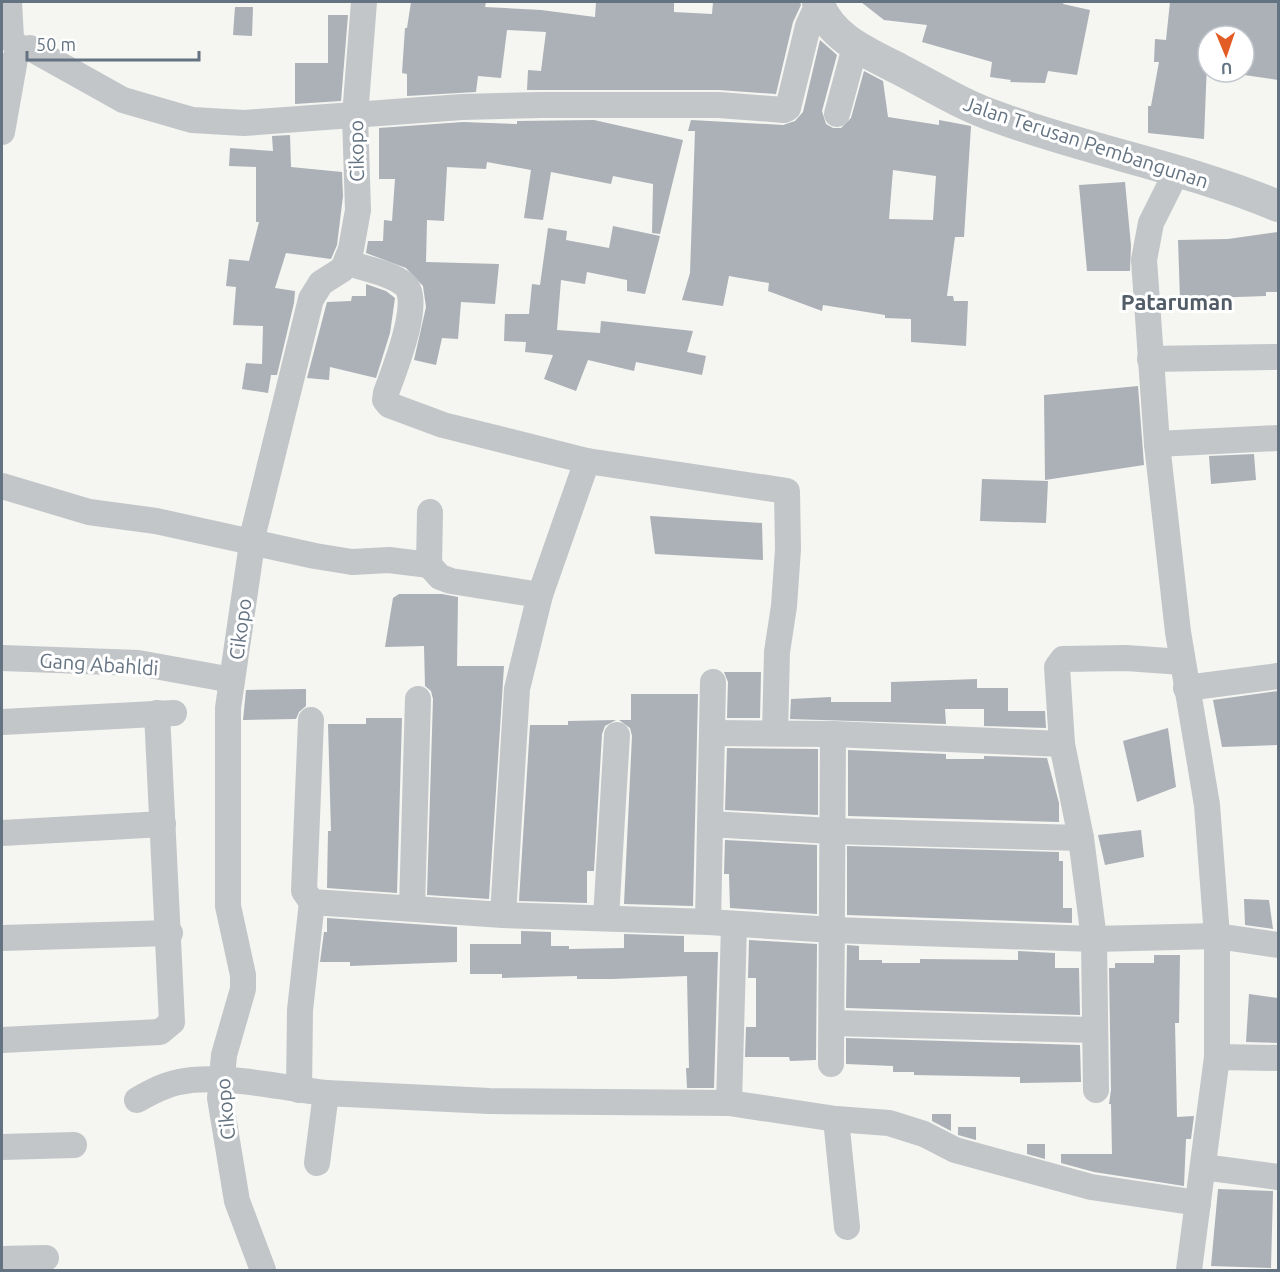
<svg xmlns="http://www.w3.org/2000/svg" width="1280" height="1272" font-family="Ubuntu,sans-serif">
  <style>
    .building { fill: #abb1b7; fill-rule: evenodd }
    .lines { fill: none; stroke-linecap: round; stroke-linejoin: round }
    .minor { stroke: #c2c6c9; stroke-width: 26 }
    .tertiary { stroke: #c2c6c9; stroke-width: 32 }
    .labels { text-anchor: middle; dominant-baseline: central; stroke-width: 6; stroke-linejoin: round; paint-order: stroke }
    .street-label { font-size: 20px; fill: #647382; stroke: #fff }
    .quarter-label { font-size: 22px; font-weight: bold; fill: #525c67; stroke: #fff }
  </style>
  <rect width="100%" height="100%" fill="#f5f5f1"/>
  <!-- building -->
  <g class="building">
    <path d="M 411,2 L 486,2 L 485,7 L 541,10 L 595,17 L 596,2 L 674,2 L 674,12 L 712,14 L 713,2 L 800,2 L 801,5 L 793,22 L 776,94 L 719,90 L 527,90 L 528,70 L 541,71 L 546,32 L 507,30 L 501,78 L 478,76 L 476,92 L 407,96 L 407,74 L 402,73 L 405,28 L 407,28 Z"/>
    <path d="M 861,2 L 1064,2 L 1063,4 L 1090,10 L 1077,75 L 1048,71 L 1045,83 L 1010,82 L 1011,80 L 990,77 L 992,62 L 922,42 L 927,25 L 884,20 Z"/>
    <path d="M 1170,2 L 1278,2 L 1278,80 L 1244,75 L 1244,36 L 1208,36 L 1204,139 L 1148,133 L 1148,106 L 1151,106 L 1159,62 L 1154,62 L 1155,39 L 1166,40 Z"/>
    <path d="M 235,7 L 253,7 L 252,36 L 233,35 Z"/>
    <path d="M 328,15 L 348,15 L 341,101 L 295,104 L 295,63 L 328,63 Z"/>
    <path d="M 820,40 L 837,55 L 822,111 L 826,124 L 833,128 L 841,128 L 851,118 L 864,71 L 883,81 L 888,117 L 939,125 L 939,120 L 971,126 L 964,237 L 955,237 L 947,296 L 953,296 L 954,301 L 968,301 L 966,346 L 911,342 L 911,319 L 885,318 L 885,315 L 823,305 L 822,311 L 768,291 L 769,283 L 729,276 L 723,306 L 682,300 L 690,273 L 695,131 L 688,131 L 691,120 L 783,125 L 795,121 L 803,112 ZM 893,170 L 936,176 L 933,220 L 889,219 Z"/>
    <path d="M 594,120 L 683,140 L 660,234 L 652,233 L 653,184 L 613,176 L 611,184 L 551,172 L 543,220 L 524,218 L 531,170 L 487,162 L 486,169 L 447,167 L 444,221 L 427,220 L 426,262 L 499,264 L 495,304 L 461,302 L 458,339 L 442,338 L 436,365 L 414,360 L 426,307 L 423,286 L 406,268 L 366,253 L 368,241 L 383,241 L 384,220 L 392,221 L 395,179 L 379,179 L 379,128 L 463,122 L 517,124 L 517,121 Z"/>
    <path d="M 290,135 L 291,167 L 342,172 L 343,196 L 337,245 L 331,259 L 286,253 L 275,288 L 295,291 L 294,303 L 277,375 L 271,375 L 268,393 L 242,389 L 246,363 L 262,364 L 263,326 L 233,325 L 236,287 L 226,286 L 229,259 L 249,261 L 259,222 L 256,222 L 256,167 L 229,166 L 230,148 L 273,151 L 272,136 Z"/>
    <path d="M 1125,182 L 1131,246 L 1130,271 L 1087,271 L 1079,185 Z"/>
    <path d="M 613,226 L 660,236 L 645,294 L 627,291 L 627,280 L 587,272 L 585,284 L 561,280 L 557,330 L 600,333 L 601,321 L 693,331 L 687,352 L 706,356 L 702,375 L 636,362 L 634,371 L 588,360 L 576,391 L 544,379 L 553,355 L 525,352 L 526,342 L 504,341 L 505,314 L 529,314 L 532,284 L 540,285 L 548,228 L 567,231 L 566,240 L 609,248 Z"/>
    <path d="M 1278,232 L 1278,292 L 1266,292 L 1266,296 L 1180,299 L 1178,240 L 1228,239 Z"/>
    <path d="M 366,284 L 386,291 L 395,298 L 390,333 L 376,378 L 330,367 L 329,380 L 307,378 L 327,302 L 351,301 L 352,296 L 366,296 Z"/>
    <path d="M 1138,386 L 1144,465 L 1045,480 L 1044,395 Z"/>
    <path d="M 1254,454 L 1256,480 L 1211,484 L 1209,456 Z"/>
    <path d="M 982,479 L 1048,481 L 1046,523 L 980,521 Z"/>
    <path d="M 650,516 L 762,523 L 763,560 L 655,554 Z"/>
    <path d="M 399,594 L 442,594 L 458,597 L 457,666 L 504,666 L 489,899 L 427,895 L 433,699 L 431,691 L 425,686 L 424,646 L 385,647 L 393,598 Z"/>
    <path d="M 724,672 L 761,672 L 760,718 L 727,718 L 728,682 Z"/>
    <path d="M 977,679 L 977,688 L 1008,688 L 1008,711 L 1045,711 L 1046,728 L 984,726 L 984,709 L 945,709 L 946,724 L 790,719 L 791,699 L 831,697 L 831,702 L 891,702 L 891,682 Z"/>
    <path d="M 306,689 L 306,706 L 299,712 L 296,719 L 243,720 L 246,690 Z"/>
    <path d="M 1278,691 L 1278,745 L 1222,747 L 1213,700 Z"/>
    <path d="M 631,694 L 698,694 L 693,906 L 624,904 L 632,736 L 630,728 L 619,720 L 631,720 Z"/>
    <path d="M 366,718 L 402,718 L 397,893 L 327,888 L 328,831 L 331,831 L 328,724 L 366,724 Z"/>
    <path d="M 616,720 L 605,726 L 602,734 L 594,871 L 587,871 L 587,903 L 519,901 L 530,725 L 568,725 L 568,721 Z"/>
    <path d="M 1168,728 L 1176,787 L 1137,802 L 1123,741 Z"/>
    <path d="M 727,748 L 818,749 L 818,815 L 725,810 Z"/>
    <path d="M 848,750 L 946,754 L 946,759 L 984,759 L 984,756 L 1047,758 L 1059,803 L 1059,822 L 848,816 Z"/>
    <path d="M 1141,830 L 1144,857 L 1105,865 L 1098,835 Z"/>
    <path d="M 725,840 L 817,845 L 817,914 L 730,908 L 729,874 L 724,874 Z"/>
    <path d="M 847,846 L 1059,852 L 1059,861 L 1063,861 L 1063,908 L 1072,908 L 1072,923 L 847,915 Z"/>
    <path d="M 1244,899 L 1269,900 L 1273,929 L 1245,925 Z"/>
    <path d="M 327,918 L 457,927 L 457,962 L 350,966 L 350,962 L 320,962 L 324,932 L 327,932 Z"/>
    <path d="M 521,931 L 551,932 L 551,946 L 569,946 L 569,949 L 624,948 L 624,934 L 684,936 L 684,952 L 718,952 L 714,1088 L 687,1088 L 686,1068 L 689,1068 L 687,976 L 612,979 L 577,979 L 577,976 L 502,978 L 502,974 L 470,974 L 470,944 L 521,944 Z"/>
    <path d="M 749,940 L 817,944 L 816,1060 L 790,1061 L 789,1057 L 745,1057 L 746,1027 L 756,1027 L 756,978 L 748,978 Z"/>
    <path d="M 847,945 L 859,946 L 859,960 L 882,960 L 882,963 L 920,963 L 920,959 L 1018,960 L 1018,951 L 1055,953 L 1055,968 L 1079,968 L 1080,1015 L 846,1008 Z"/>
    <path d="M 1154,955 L 1180,955 L 1179,1023 L 1175,1023 L 1177,1117 L 1194,1116 L 1191,1139 L 1186,1139 L 1184,1186 L 1094,1172 L 1061,1163 L 1061,1154 L 1112,1154 L 1111,1104 L 1109,1104 L 1111,1090 L 1109,968 L 1115,968 L 1115,963 L 1154,963 Z"/>
    <path d="M 1249,994 L 1278,998 L 1278,1043 L 1246,1042 Z"/>
    <path d="M 846,1038 L 1080,1045 L 1081,1082 L 1020,1083 L 1020,1077 L 914,1075 L 914,1072 L 893,1072 L 893,1066 L 846,1064 Z"/>
    <path d="M 932,1114 L 951,1114 L 951,1131 L 932,1121 Z"/>
    <path d="M 958,1127 L 976,1127 L 976,1140 L 958,1135 Z"/>
    <path d="M 1027,1144 L 1045,1144 L 1045,1159 L 1027,1154 Z"/>
    <path d="M 1218,1189 L 1273,1191 L 1271,1268 L 1211,1266 Z"/>
  </g>
  <g class="lines">
    <!-- minor -->
    <g class="minor">
      <path d="M 9,2 L 11,38 L 19,50"/>
      <path d="M 837,114 L 855,47"/>
      <path d="M 2,132 L 15,59 L 19,50 L 30,48 L 123,100 L 192,120 L 244,123 L 462,107 L 541,105 L 719,105 L 784,110 L 788,108 L 808,26 L 818,4"/>
      <path d="M 1177,171 L 1151,223 L 1144,260 L 1157,444 L 1178,632 L 1207,805 L 1217,936 L 1217,1057 L 1189,1270"/>
      <path d="M 348,263 C 366,269 391,273 405,285 C 423,300 393,373 386,393 L 385,400 L 389,405 L 443,425 L 587,461 L 787,491 L 788,549 L 784,606 L 777,652 L 775,733"/>
      <path d="M 1150,359 L 1275,357"/>
      <path d="M 1157,444 L 1278,438"/>
      <path d="M 2,486 L 89,512 L 156,521 L 315,556 L 352,562 L 389,560 L 429,565"/>
      <path d="M 430,512 L 429,565 L 440,577 L 451,581 L 540,595 L 517,689 L 503,915"/>
      <path d="M 540,595 L 587,461"/>
      <path d="M 2,658 L 138,663 L 232,680"/>
      <path d="M 1186,688 L 1278,676"/>
      <path d="M 311,720 L 304,891 L 312,902 L 503,915 L 708,922 L 833,930 L 1094,939 L 1217,936 L 1278,945"/>
      <path d="M 2,722 L 174,713"/>
      <path d="M 712,733 L 833,734 L 1062,744"/>
      <path d="M 710,824 L 831,831 L 1081,838"/>
      <path d="M 2,833 L 163,824"/>
      <path d="M 412,908 L 418,699"/>
      <path d="M 606,918 L 617,735"/>
      <path d="M 708,922 L 713,682"/>
      <path d="M 2,938 L 170,933"/>
      <path d="M 832,1023 L 1095,1030"/>
      <path d="M 2,1040 L 160,1032 L 172,1022 L 157,713"/>
      <path d="M 1217,1057 L 1278,1058"/>
      <path d="M 831,1064 L 833,734"/>
      <path d="M 299,1090 L 300,1010 L 312,902"/>
      <path d="M 1096,1090 L 1094,939 L 1081,838 L 1062,744 L 1057,667 L 1063,659 L 1126,658 L 1182,662"/>
      <path d="M 137,1100 C 151,1092 164,1085 179,1082 C 219,1073 285,1088 326,1093"/>
      <path d="M 729,1103 L 836,1119 L 889,1123 L 924,1134 L 955,1150 L 1091,1187 L 1198,1203"/>
      <path d="M 836,1119 L 847,1227"/>
      <path d="M 2,1147 L 74,1145"/>
      <path d="M 317,1163 L 326,1093 L 489,1101 L 729,1103 L 734,925"/>
      <path d="M 1203,1167 L 1278,1177"/>
      <path d="M 2,1259 L 46,1258"/>
      <path d="M 263,1270 L 237,1201 L 220,1098 L 224,1055 L 243,989 L 243,975 L 228,906 L 228,708 L 254,530 L 311,299 L 321,283 L 343,269 L 351,249 L 358,210 L 355,116 L 364,2"/>
    </g>
    <!-- tertiary -->
    <path class="tertiary" d="M 818,2 C 830,38 868,53 899,69 C 932,86 962,105 997,117 C 1089,151 1188,168 1278,206"/>
  </g>
  <g class="labels">
    <!-- street labels -->
    <g class="street-label">
      <text transform="translate(1086 142) rotate(18)">Jalan Terusan Pembangunan</text>
      <text transform="translate(356 151) rotate(-91)">Cikopo</text>
      <text transform="translate(240 629) rotate(-82)">Cikopo</text>
      <text transform="translate(99 664) rotate(4)">Gang Abahldi</text>
      <text transform="translate(225 1109) rotate(-95)">Cikopo</text>
    </g>
    <!-- quarter labels -->
    <g class="quarter-label">
      <text x="1177" y="301">Pataruman</text>
    </g>
  </g>
  <!-- border -->
  <rect width="1280" height="1272" fill="none" stroke="#647382" stroke-width="6"/>
  <!-- north arrow -->
  <g transform="translate(1226 54) rotate(178)"><circle r="28" fill="#ffffff" stroke="#c1c7cd" stroke-width="1.5"/>
  <path d="M0-4.5L10 22L0 15L-10 22Z" fill="#e35c23"/>
  <text y="-9" font-size="16" font-weight="bold" text-anchor="middle" fill="#647382">U</text>
  </g>
  <!-- scale -->
  <path d="M27 51v9h172v-9" fill="none" stroke="#647382" stroke-width="3"/>
  <text x="36" y="51" font-size="18" fill="#647382" stroke="#ffffff" stroke-width="4.5" paint-order="stroke">50 m</text>
</svg>
